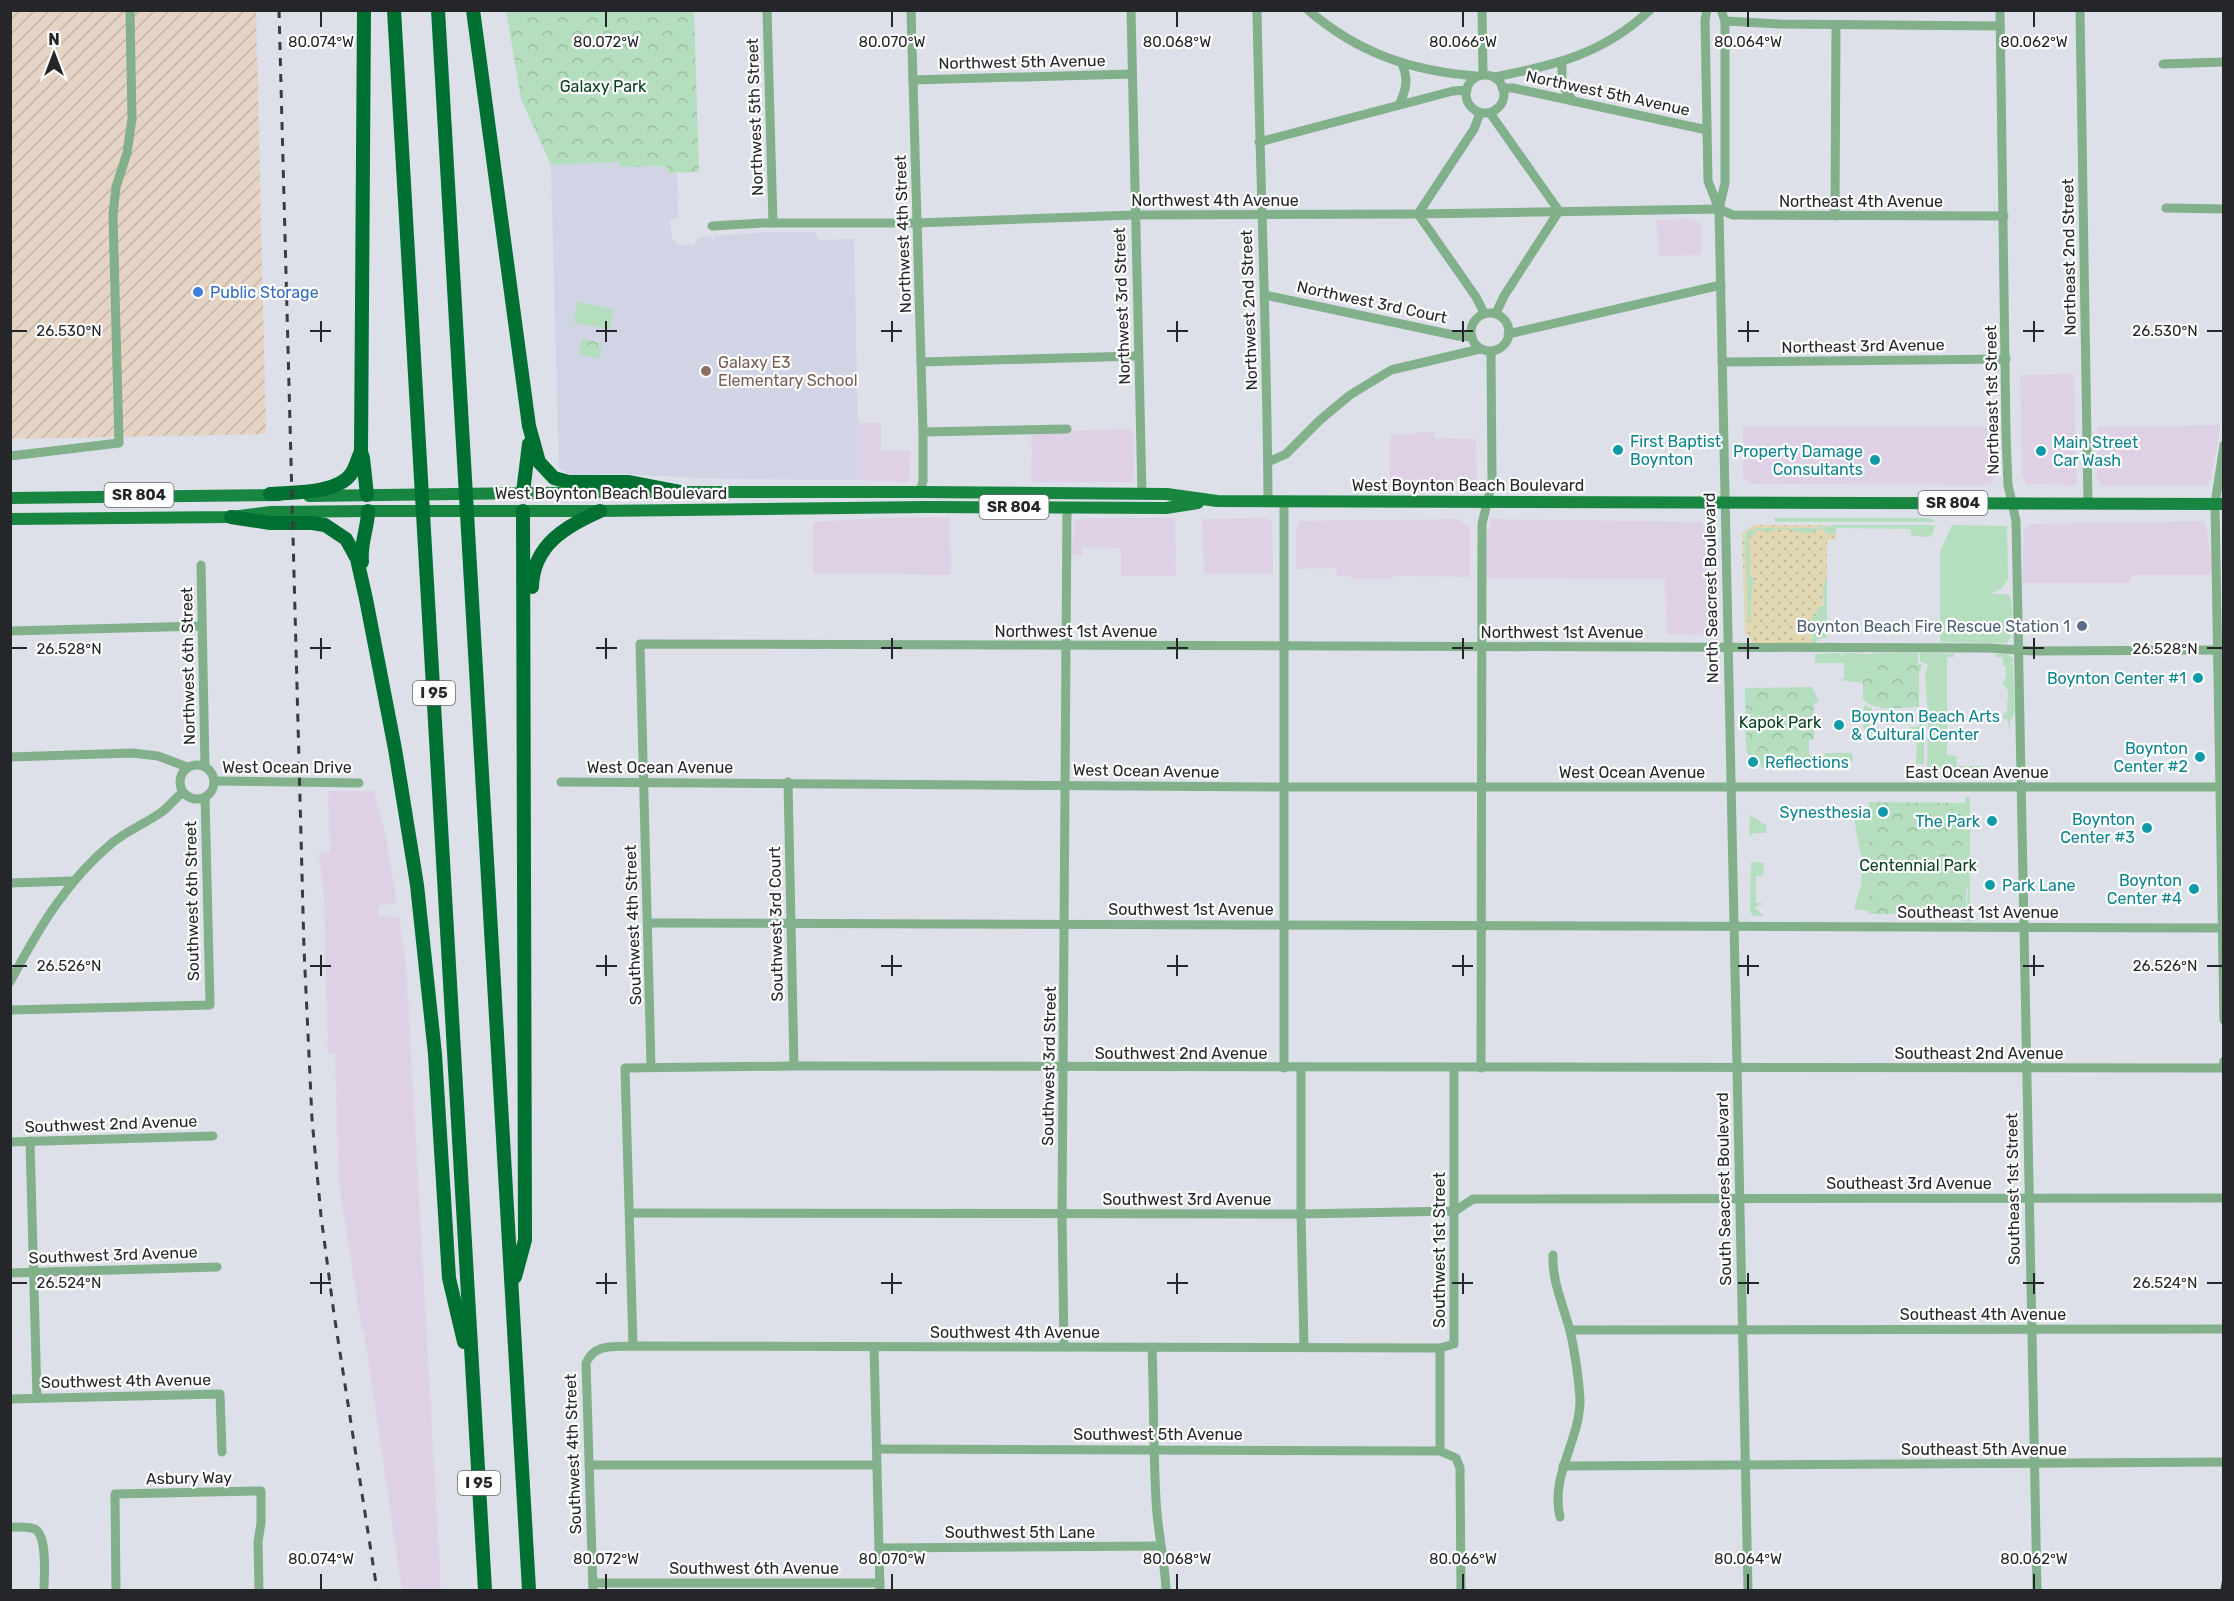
<svg xmlns="http://www.w3.org/2000/svg" width="2234" height="1601" viewBox="0 0 2234 1601" font-family="Rubik,sans-serif">
<defs>
<pattern id="industrial-furrows" width="10" height="10" patternUnits="userSpaceOnUse" patternTransform="scale(1.5)"><rect width="10" height="10" fill="#e5d3c3"/><path d="M-1 1l2-2M0 10L10 0M9 11l2-2" fill="none" stroke="#c4b5a8"/></pattern>
<pattern id="sand-dots" width="8" height="8" patternUnits="userSpaceOnUse" patternTransform="scale(1.5)"><rect width="8" height="8" fill="#e1d7b2"/><path d="M2 2h.1M6 6h.1" fill="none" stroke="#c1b899" stroke-width="1.8" stroke-linecap="round"/></pattern>
<pattern id="park-crowns" width="20" height="18" patternUnits="userSpaceOnUse" patternTransform="scale(1.5)"><rect width="20" height="18" fill="#b4debe"/><path d="M2 6a3 3 0 1 1 6 0M12 15a3 3 0 1 1 6 0" fill="none" stroke="#9bbea3"/></pattern>
</defs>
<rect width="100%" height="100%" fill="#dde0e9"/>
<g fill="#ded1e5">
<path d="M1693 219 1701 225V255L1658 256 1657 220Z"/>
<path d="M2074 374 2077 482 2074 485 2027 484 2022 476 2020 375Z"/>
<path d="M858 423H881V451H911L909 479 907 482 859 480Z"/>
<path d="M2221 425 2211 478 2206 486H2101L2097 476V427Z"/>
<path d="M1743 426 1995 427 1996 476 1990 485 1750 484 1743 476Z"/>
<path d="M1133 429 1134 474 1131 482H1031L1032 432Z"/>
<path d="M1418 432H1434L1435 438 1476 439 1477 484H1390V434H1418Z"/>
<path d="M950 517 951 575 813 573V522L881 518Z"/>
<path d="M1085 518H1175L1176 576H1121V548L1083 547 1082 555H1071L1075 521Z"/>
<path d="M1266 518 1272 522 1273 574H1204L1202 519Z"/>
<path d="M1458 519 1470 527V577L1394 576 1393 579H1352L1351 576H1337L1336 568 1296 569V530L1299 521Z"/>
<path d="M1491 519 1701 522 1707 531 1709 627 1707 635 1667 634 1665 579 1485 578 1486 539Z"/>
<path d="M2203 521 2206 526 2213 569 2209 575H2133L2128 583H2022L2024 529 2029 524Z"/>
<path d="M328 791H374L386 837 397 904 378 905V916L399 917 406 964 441 1590H402L364 1332 362 1331 339 1184 335 1053H328L324 899 319 852 330 851Z"/>
</g>
<path fill="url(#industrial-furrows)" d="M10 11H256L266 434 11 439Z"/>
<path fill="#d0d4e5" d="M620 162V167L668 166V173H677L678 218 670 220 672 239 680 245H694L698 237 711 236V239H714L715 236 767 232H814L819 240 854 239 859 480 719 479 624 474 571 475 559 468 551 165Z"/>
<g fill="#b4debe">
<path d="M577 302 614 309 610 329 574 323Z"/>
<path d="M1774 518H1931L1935 522H1775Z"/>
<path d="M1834 525H1935L1933 534 1928 537 1912 536 1910 529 1836 528V533L1831 535 1820 529 1814 531 1815 533 1811 534 1795 532 1792 529H1774L1770 534 1758 532 1754 535 1752 576 1755 584 1752 585C1752 594 1751 620 1747 628L1744 548 1746 532C1764 519 1810 533 1834 525Z"/>
<path d="M1952 525 2007 526 2008 579 2002 588 1991 594H2006L2011 598C2012 612 2016 635 2006 643L1940 642V552Z"/>
<path d="M1827 577V638L1818 639 1816 643H1812V616L1819 606H1824L1823 587Z"/>
<path d="M1840 653 1842 657 1844 653 1871 654 1872 658V654L1877 653H1918V662H1863V683L1840 680 1844 678V663H1815V654Z"/>
<path d="M1920 653H1929L1930 658V653L1955 654 1954 657H1947V716H1928L1925 676 1928 666 1924 662H1920Z"/>
<path d="M1996 654H2007L2013 658V661L2008 665 2013 663 2015 712 2010 721V730L2007 719H2003L2004 713 2008 712C2004 703 2014 690 2002 684L2006 677V666H2003V657H1996Z"/>
<path d="M1864 705 1871 708 1874 712 1873 737H1868V729L1863 728Z"/>
<path d="M1919 719H1924V764H1916L1917 742H1905L1907 736H1910V727H1919Z"/>
<path d="M1928 719H1947V755L1956 756 1957 766H1981L1984 769H1927Z"/>
<path d="M1825 753H1852L1853 761 1839 764 1824 760Z"/>
<path d="M1965 797H1970V912L1977 919 1973 921H1962V918L1966 916 1968 888 1965 887Z"/>
<path d="M1861 813H1869L1870 858H1862L1855 827 1856 825 1854 820H1860Z"/>
<path d="M1750 815 1767 826 1766 833H1755L1749 836Z"/>
<path d="M1751 862 1764 863 1763 875 1756 876V903H1762L1764 906 1759 904 1755 908 1764 916H1754L1750 912Z"/>
<path d="M1862 872H1870L1869 911 1854 909 1861 885Z"/>
</g>
<path fill="url(#sand-dots)" d="M1754 525H1834L1809 528H1756L1748 530 1745 535 1748 626C1751 617 1752 595 1752 585L1755 584 1752 576H1750L1749 536 1754 535V532H1757L1756 530 1770 531V534L1774 529H1792L1795 532 1814 533 1813 531 1825 528 1824 532 1831 535 1836 533V540H1827V577L1823 587V603L1825 604 1819 606 1815 616 1812 617V643H1751V638L1745 634 1742 533Z"/>
<g fill="url(#park-crowns)">
<path d="M506 11H694L699 172 668 173 667 166 620 167 619 162 551 165 521 99Z"/>
<path d="M582 339 602 343 599 359 579 355Z"/>
<path d="M1863 662H1918V664H1922L1919 674V707C1902 707 1875 713 1863 699Z"/>
<path d="M1812 687 1819 702 1814 703V740H1809V755H1819V768H1762L1758 757 1748 755 1746 748 1745 688Z"/>
<path d="M1869 802 1966 803V914H1868L1869 911Z"/>
</g>
<g fill="none" stroke-linecap="round" stroke-linejoin="round">
<g stroke="#81b08b" stroke-width="9">
<path d="M767 10 773 223"/>
<path d="M911 10 923 432V481L920 492"/>
<path d="M1131 10 1142 494"/>
<path d="M1257 10C1260 174 1267 337 1268 501"/>
<path d="M1308 10C1358 53 1411 71 1476 76"/>
<path d="M1482 10 1483 74"/>
<path d="M1707 10 1705 20 1708 181 1719 209"/>
<path d="M1721 10 1725 21V183L1719 209 1748 1590"/>
<path d="M2000 10 2006 435 2008 485 2016 521 2037 1590"/>
<path d="M2080 10 2088 504"/>
<path d="M1725 21 1779 24 2000 26"/>
<path d="M1562 63V85L1573 101"/>
<path d="M2163 64 2224 62"/>
<circle cx="1485" cy="94" r="19"/>
<path d="M1495 77C1556 65 1603 54 1650 10"/>
<path d="M913 80 1132 74"/>
<path d="M1502 88H1513L1707 130"/>
<path d="M1399 105C1406 90 1409 80 1402 64"/>
<path d="M1480 113 1474 129 1418 214 1476 297 1484 313"/>
<path d="M1490 113 1559 211 1504 296 1496 313"/>
<path d="M1259 142 1453 91 1467 90"/>
<path d="M2166 208 2224 209"/>
<path d="M1835 216 1836 25"/>
<path d="M712 226 763 223H917L1134 215 1418 214 1719 209 1733 215 2004 216"/>
<path d="M1265 295 1458 336 1472 337"/>
<circle cx="1490" cy="332" r="19"/>
<path d="M1508 334 1721 285"/>
<path d="M921 362 1138 356"/>
<path d="M1722 362 2006 359"/>
<path d="M923 432 1067 429"/>
<path d="M2224 445 2215 504 2224 1020"/>
<path d="M10 456 119 443 113 215 116 187 127 153 132 119 130 10"/>
<path d="M1268 462 1286 454 1320 420 1350 395 1391 370 1480 349"/>
<path d="M201 565 205 767"/>
<path d="M10 631 202 626"/>
<path d="M10 757 132 753 158 756 187 767"/>
<circle cx="197" cy="782" r="17"/>
<path d="M214 781 359 783"/>
<path d="M561 782 1284 787H2224"/>
<path d="M788 782 794 1066"/>
<path d="M10 883 72 881"/>
<path d="M648 923 2224 928"/>
<path d="M10 982C38 930 66 881 112 843 128 830 147 823 163 811 170 805 176 798 183 792"/>
<path d="M10 1010 210 1005 205 797"/>
<path d="M651 1066 640 644 1989 648 2033 651 2217 650"/>
<path d="M1284 1068V501"/>
<path d="M1301 1068V1214L1304 1347"/>
<path d="M1454 1068V1344L1440 1348V1451L1456 1458 1460 1468 1461 1590"/>
<path d="M1481 1068 1482 524 1492 482 1491 352"/>
<path d="M30 1141 37 1398"/>
<path d="M10 1142 213 1136"/>
<path d="M630 1213 1301 1214 1455 1211 1473 1199 2224 1198"/>
<path d="M1553 1255C1552 1280 1562 1302 1569 1327 1574 1345 1579 1380 1580 1400 1580 1441 1550 1475 1560 1517"/>
<path d="M10 1273 217 1267"/>
<path d="M1570 1330 2224 1329"/>
<path d="M633 1346 625 1068 794 1066 2223 1068 2224 1061"/>
<path d="M874 1347 880 1590"/>
<path d="M1064 1347 1062 1214 1067 507"/>
<path d="M1152 1347C1154 1398 1153 1449 1156 1499 1157 1530 1165 1560 1166 1590"/>
<path d="M10 1399 220 1394 222 1452"/>
<path d="M877 1449 1440 1451"/>
<path d="M589 1465H877"/>
<path d="M1563 1466 2224 1462"/>
<path d="M10 1527C18 1527 28 1526 35 1529 48 1537 44 1577 44 1590"/>
<path d="M879 1548 1160 1546"/>
<path d="M593 1583H880"/>
<path d="M116 1590 115 1494 261 1491V1523L258 1542 259 1590"/>
<path d="M593 1590 586 1363C595 1343 613 1347 633 1346L1440 1348"/>
</g>
<g stroke="#188541" stroke-width="12">
<path d="M309 496 614 492H920L1167 494 1217 501 2224 504"/>
<path d="M10 498 279 495"/>
<path d="M10 519 231 517 271 512 368 511H600L927 507 1166 508 1198 503"/>
</g>
<g stroke="#007032" stroke-width="14">
<path d="M364 10 361 452 363 458 367 495"/>
<path d="M394 10 485 1590"/>
<path d="M438 10 529 1590"/>
<path d="M473 10 529 426 539 462 554 478 569 482H629L681 492"/>
<path d="M523 492 529 444"/>
<path d="M270 494C293 492 337 494 351 474 356 467 357 459 361 452"/>
<path d="M231 517 270 523H312L325 525 346 539 357 559 366 599 395 749 417 885 435 1054 449 1278 464 1342"/>
<path d="M362 562C360 543 368 528 368 511"/>
<path d="M532 587C533 545 566 526 600 511"/>
<path d="M515 1277 525 1240 523 511"/>
</g>
<g stroke="#3b3c40" stroke-width="3" stroke-dasharray="8 8" stroke-linecap="butt">
<path d="M279 10 304 949 312 1119 321 1216 334 1314 377 1590"/>
<path d="M2222 1590 2224 1577"/>
</g>
</g>
<path fill="none" stroke="#252629" stroke-width="2" d="M321 12V27M606 12V27M892 12V27M1177 12V27M1463 12V27M1748 12V27M2034 12V27M321 321V342M606 321V342M892 321V342M1177 321V342M1463 321V342M1748 321V342M2034 321V342M12 331H27M310 331H331M596 331H617M881 331H902M1167 331H1188M1452 331H1473M1738 331H1759M2023 331H2044M2207 331H2222M321 638V659M606 638V659M892 638V659M1177 638V659M1463 638V659M1748 638V659M2034 638V659M12 648H27M310 648H331M596 648H617M881 648H902M1167 648H1188M1452 648H1473M1738 648H1759M2023 648H2044M2207 648H2222M321 955V976M606 955V976M892 955V976M1177 955V976M1463 955V976M1748 955V976M2034 955V976M12 966H27M310 966H331M596 966H617M881 966H902M1167 966H1188M1452 966H1473M1738 966H1759M2023 966H2044M2207 966H2222M321 1273V1294M606 1273V1294M892 1273V1294M1177 1273V1294M1463 1273V1294M1748 1273V1294M2034 1273V1294M12 1283H27M310 1283H331M596 1283H617M881 1283H902M1167 1283H1188M1452 1283H1473M1738 1283H1759M2023 1283H2044M2207 1283H2222M321 1574V1589M606 1574V1589M892 1574V1589M1177 1574V1589M1463 1574V1589M1748 1574V1589M2034 1574V1589"/>
<circle fill="#3f7fe0" stroke="#fff" stroke-width="2" cx="198" cy="292" r="6"/>
<circle fill="#8d6e63" stroke="#fff" stroke-width="2" cx="706" cy="371" r="6"/>
<g fill="#0f9aa8" stroke="#fff" stroke-width="2">
<circle cx="1618" cy="450" r="6"/>
<circle cx="2041" cy="451" r="6"/>
<circle cx="1875" cy="460" r="6"/>
<circle cx="2198" cy="678" r="6"/>
<circle cx="1839" cy="725" r="6"/>
<circle cx="2200" cy="757" r="6"/>
<circle cx="1753" cy="762" r="6"/>
<circle cx="1883" cy="812" r="6"/>
<circle cx="1992" cy="821" r="6"/>
<circle cx="2147" cy="828" r="6"/>
<circle cx="1990" cy="885" r="6"/>
<circle cx="2194" cy="889" r="6"/>
</g>
<circle fill="#5c6f8a" stroke="#fff" stroke-width="2" cx="2082" cy="626" r="6"/>
<g text-anchor="middle" dominant-baseline="central" stroke-width="4.5" stroke-linejoin="round" paint-order="stroke">
<g fill="#fff" stroke="#666769" stroke-width="1.5">
<rect x="104.5" y="483" width="69" height="24" rx="4.5"/>
<rect x="1918.5" y="491" width="69" height="24" rx="4.5"/>
<rect x="979.5" y="495" width="69" height="24" rx="4.5"/>
<rect x="413" y="681" width="42" height="24" rx="4.5"/>
<rect x="458" y="1471" width="42" height="24" rx="4.5"/>
</g>
<g font-size="15" font-weight="bold" fill="#252629">
<text x="139" y="495">SR 804</text>
<text x="1953" y="503">SR 804</text>
<text x="1014" y="507">SR 804</text>
<text x="434" y="693">I 95</text>
<text x="479" y="1483">I 95</text>
</g>
<g font-size="16" fill="#252629" stroke="#fff">
<text transform="translate(1022 62) rotate(-1)">Northwest 5th Avenue</text>
<text transform="translate(1608 93) rotate(12)">Northwest 5th Avenue</text>
<text transform="translate(755 117) rotate(-92)">Northwest 5th Street</text>
<text x="1215" y="200">Northwest 4th Avenue</text>
<text x="1861" y="201">Northeast 4th Avenue</text>
<text transform="translate(903 234) rotate(-92)">Northwest 4th Street</text>
<text transform="translate(2069 257) rotate(-91)">Northeast 2nd Street</text>
<text transform="translate(1372 302) rotate(12)">Northwest 3rd Court</text>
<text transform="translate(1122 306) rotate(-92)">Northwest 3rd Street</text>
<text transform="translate(1249 310) rotate(-92)">Northwest 2nd Street</text>
<text transform="translate(1863 346) rotate(-1)">Northeast 3rd Avenue</text>
<text transform="translate(1992 400) rotate(-91)">Northeast 1st Street</text>
<text x="1468" y="485">West Boynton Beach Boulevard</text>
<text x="611" y="493">West Boynton Beach Boulevard</text>
<text transform="translate(1711 588) rotate(-91)">North Seacrest Boulevard</text>
<text x="1076" y="631">Northwest 1st Avenue</text>
<text x="1562" y="632">Northwest 1st Avenue</text>
<text transform="translate(188 666) rotate(-91)">Northwest 6th Street</text>
<text x="287" y="767">West Ocean Drive</text>
<text x="660" y="767">West Ocean Avenue</text>
<text transform="translate(1146 771) rotate(1)">West Ocean Avenue</text>
<text x="1632" y="772">West Ocean Avenue</text>
<text x="1977" y="772">East Ocean Avenue</text>
<text transform="translate(192 901) rotate(-91)">Southwest 6th Street</text>
<text x="1191" y="909">Southwest 1st Avenue</text>
<text x="1978" y="912">Southeast 1st Avenue</text>
<text transform="translate(776 924) rotate(-91)">Southwest 3rd Court</text>
<text transform="translate(633 925) rotate(-92)">Southwest 4th Street</text>
<text x="1181" y="1053">Southwest 2nd Avenue</text>
<text x="1979" y="1053">Southeast 2nd Avenue</text>
<text transform="translate(1049 1066) rotate(-89)">Southwest 3rd Street</text>
<text transform="translate(111 1124) rotate(-2)">Southwest 2nd Avenue</text>
<text x="1909" y="1183">Southeast 3rd Avenue</text>
<text transform="translate(1724 1189) rotate(-91)">South Seacrest Boulevard</text>
<text transform="translate(2013 1189) rotate(-91)">Southeast 1st Street</text>
<text x="1187" y="1199">Southwest 3rd Avenue</text>
<text transform="translate(1439 1250) rotate(-90)">Southwest 1st Street</text>
<text transform="translate(113 1255) rotate(-2)">Southwest 3rd Avenue</text>
<text x="1983" y="1314">Southeast 4th Avenue</text>
<text x="1015" y="1332">Southwest 4th Avenue</text>
<text transform="translate(126 1381) rotate(-1)">Southwest 4th Avenue</text>
<text x="1158" y="1434">Southwest 5th Avenue</text>
<text x="1984" y="1449">Southeast 5th Avenue</text>
<text transform="translate(573 1454) rotate(-92)">Southwest 4th Street</text>
<text transform="translate(189 1478) rotate(-1)">Asbury Way</text>
<text x="1020" y="1532">Southwest 5th Lane</text>
<text x="754" y="1568">Southwest 6th Avenue</text>
</g>
<g font-size="16" fill="#07401f" stroke="#fff">
<text x="603" y="86">Galaxy Park</text>
<text x="1780" y="722">Kapok Park</text>
<text x="1918" y="865">Centennial Park</text>
</g>
<g font-size="16" fill="#366cbe" stroke="#fff" text-anchor="start">
<text x="210" y="292">Public Storage</text>
</g>
<g font-size="16" fill="#785e54" stroke="#fff" text-anchor="start">
<text x="718" y="362">Galaxy E3<tspan x="718" dy="18">Elementary School</tspan></text>
</g>
<g font-size="16" fill="#0d838f" stroke="#fff" text-anchor="end">
<text x="1630" y="441" text-anchor="start">First Baptist<tspan x="1630" dy="18">Boynton</tspan></text>
<text x="2053" y="442" text-anchor="start">Main Street<tspan x="2053" dy="18">Car Wash</tspan></text>
<text x="1863" y="451">Property Damage<tspan x="1863" dy="18">Consultants</tspan></text>
<text x="2186" y="678">Boynton Center #1</text>
<text x="1851" y="716" text-anchor="start">Boynton Beach Arts<tspan x="1851" dy="18">&amp; Cultural Center</tspan></text>
<text x="2188" y="748">Boynton<tspan x="2188" dy="18">Center #2</tspan></text>
<text x="1765" y="762" text-anchor="start">Reflections</text>
<text x="1871" y="812">Synesthesia</text>
<text x="2135" y="819">Boynton<tspan x="2135" dy="18">Center #3</tspan></text>
<text x="1980" y="821">The Park</text>
<text x="2182" y="880">Boynton<tspan x="2182" dy="18">Center #4</tspan></text>
<text x="2002" y="885" text-anchor="start">Park Lane</text>
</g>
<g font-size="16" fill="#4e5e75" stroke="#fff" text-anchor="end">
<text x="2070" y="626">Boynton Beach Fire Rescue Station 1</text>
</g>
</g>
<g font-size="15" text-anchor="middle" fill="#252629" stroke="#fff" stroke-width="4.5" stroke-linejoin="round" paint-order="stroke">
<text x="321" y="47">80.074°W</text>
<text x="606" y="47">80.072°W</text>
<text x="892" y="47">80.070°W</text>
<text x="1177" y="47">80.068°W</text>
<text x="1463" y="47">80.066°W</text>
<text x="1748" y="47">80.064°W</text>
<text x="2034" y="47">80.062°W</text>
<text x="69" y="336">26.530°N</text>
<text x="2165" y="336">26.530°N</text>
<text x="69" y="654">26.528°N</text>
<text x="2165" y="654">26.528°N</text>
<text x="69" y="971">26.526°N</text>
<text x="2165" y="971">26.526°N</text>
<text x="69" y="1288">26.524°N</text>
<text x="2165" y="1288">26.524°N</text>
<text x="321" y="1564">80.074°W</text>
<text x="606" y="1564">80.072°W</text>
<text x="892" y="1564">80.070°W</text>
<text x="1177" y="1564">80.068°W</text>
<text x="1463" y="1564">80.066°W</text>
<text x="1748" y="1564">80.064°W</text>
<text x="2034" y="1564">80.062°W</text>
</g>
<rect width="2234" height="1601" fill="none" stroke="#252629" stroke-width="24"/>
<g transform="translate(54 54)" stroke="#ffffff" stroke-width="4.5" paint-order="stroke">
<path d="M0-4.5L10 22L0 15L-10 22Z" fill="#252629"/>
<text y="-9" font-size="16" font-weight="bold" text-anchor="middle" fill="#252629">N</text>
</g>
</svg>
